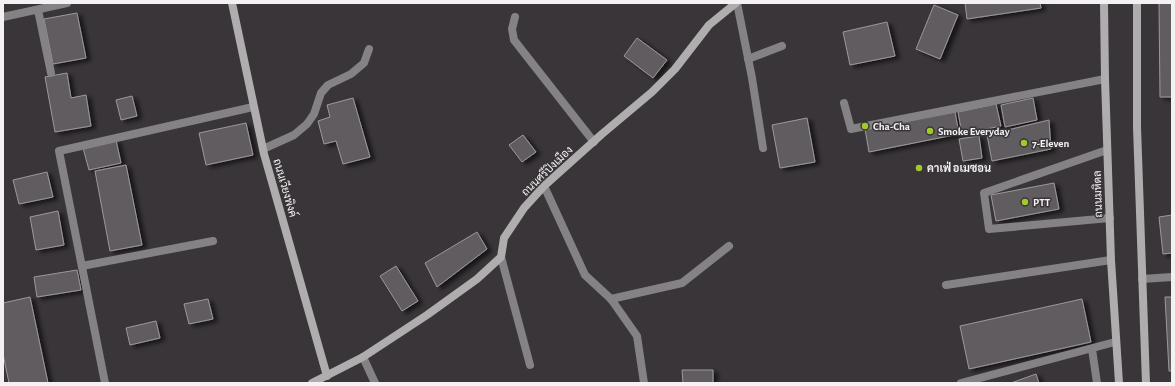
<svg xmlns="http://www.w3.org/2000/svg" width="1175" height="386" viewBox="0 0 1175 386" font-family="'Alegreya Sans',Sarabun,sans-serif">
<defs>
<filter id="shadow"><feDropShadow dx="4.5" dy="2.5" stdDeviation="2" flood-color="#0009"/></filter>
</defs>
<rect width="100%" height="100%" fill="#393538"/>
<g fill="#605c5f" stroke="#9d989c" filter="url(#shadow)">
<path d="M965 3H1040L1041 8 967 19Z"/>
<path d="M1159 3H1172V97H1160Z"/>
<path d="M934 5 958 15 940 59 916 49Z"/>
<path d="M77 13 86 58 53 64 44 19Z"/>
<path d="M887 22 895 56 850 65 843 32Z"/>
<path d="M637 38 667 60 653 78 624 56Z"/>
<path d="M67 73 71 98 86 95 91 126 55 132 45 77Z"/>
<path d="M132 96 137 116 121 120 116 100Z"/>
<path d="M353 98 370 157 343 164 336 141 324 144 318 121 330 117 327 105Z"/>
<path d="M1033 98 1037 120 1005 127 1001 105Z"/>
<path d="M996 104 1001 126 962 134 958 112Z"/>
<path d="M955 112 959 134 869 152 865 129Z"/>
<path d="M807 118 815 162 780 168 772 125Z"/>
<path d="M1049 120 1051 149 992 161 987 135Z"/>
<path d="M246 123 253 155 206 165 199 133Z"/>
<path d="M523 135 536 152 522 162 509 145Z"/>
<path d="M979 136 982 158 963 161 959 139Z"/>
<path d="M116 140 121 163 89 170 83 148Z"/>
<path d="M126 165 142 245 110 251 95 171Z"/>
<path d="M47 172 53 197 19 204 13 180Z"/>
<path d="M1054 183 1059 209 996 221 991 195Z"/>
<path d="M58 211 64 245 36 250 30 217Z"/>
<path d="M1172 215V253L1163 254 1159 217Z"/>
<path d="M477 232 487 249 437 287 425 263Z"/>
<path d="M396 266 418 301 402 311 380 276Z"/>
<path d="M77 270 81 290 37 297 34 277Z"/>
<path d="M30 297 48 383H9L3 354V303Z"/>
<path d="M1165 297H1172V371H1169Z"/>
<path d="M208 299 213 319 189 324 184 304Z"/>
<path d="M1082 299 1091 342 969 369 960 326Z"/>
<path d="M156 321 160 338 130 345 126 328Z"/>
<path d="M682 370H713V383H683Z"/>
<path d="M1036 374 1039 383H1011Z"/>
</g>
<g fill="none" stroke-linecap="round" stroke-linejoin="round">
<g stroke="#848284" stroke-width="8">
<path d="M844 103 851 129 1105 79"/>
<path d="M263 149 294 135 307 124 314 114 321 93 328 85 351 74 364 63 369 49"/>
<path d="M1107 150 984 193 989 229 1110 218"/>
<path d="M946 285 1111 260"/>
<path d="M1092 349 1097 383"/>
</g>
<g stroke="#848284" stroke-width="8">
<path d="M737 3 752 78 763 148"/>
<path d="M38 10 51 73"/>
<path d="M3 17 67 3"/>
<path d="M515 17 512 29 514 40 594 142"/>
<path d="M748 59 782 46"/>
<path d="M544 186 585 275 611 299 637 336 644 383"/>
<path d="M501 257 530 365"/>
<path d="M82 266 213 241"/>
<path d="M1142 279 1172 277"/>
<path d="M611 299 682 283 729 246"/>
<path d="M363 357 375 383"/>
<path d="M105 383 59 151 253 107"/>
<path d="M961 383 1115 342"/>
</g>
<g stroke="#b0adaf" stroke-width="8">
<path d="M232 3 264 154 327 376"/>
<path d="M1104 3 1105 79 1111 260 1119 383"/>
<path d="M1137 3V127L1146 383"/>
<path d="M312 383 363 357 427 315 477 279 501 257 504 238 524 208 544 186 602 134 652 92 675 69 709 25 736 3"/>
</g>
</g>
<g fill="#a0c92b" stroke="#393538" stroke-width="1.5">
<circle cx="865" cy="126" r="4"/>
<circle cx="930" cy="131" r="4"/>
<circle cx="1024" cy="143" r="4"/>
<circle cx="919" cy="168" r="4"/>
<circle cx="1025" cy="202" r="4"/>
</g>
<g text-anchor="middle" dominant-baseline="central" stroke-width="3" stroke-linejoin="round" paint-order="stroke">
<g font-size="11" font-weight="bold" fill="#f3f1f2" stroke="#393538" text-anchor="start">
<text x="873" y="126">Cha-Cha</text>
<text x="938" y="131">Smoke Everyday</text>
<text x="1032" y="143">7-Eleven</text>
<text x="927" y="168">คาเฟ่ อเมซอน</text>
<text x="1033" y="202">PTT</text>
</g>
<g font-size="11" fill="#f3f1f2" stroke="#393538">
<text transform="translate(547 171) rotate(-44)">ถนนศรีปิงเมือง</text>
<text transform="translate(285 188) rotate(74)">ถนนเวียงพิงค์</text>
<text transform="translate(1098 194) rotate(-92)">ถนนมหิดล</text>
</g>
</g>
<rect width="1175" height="386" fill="none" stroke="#f3f1f2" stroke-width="8"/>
</svg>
